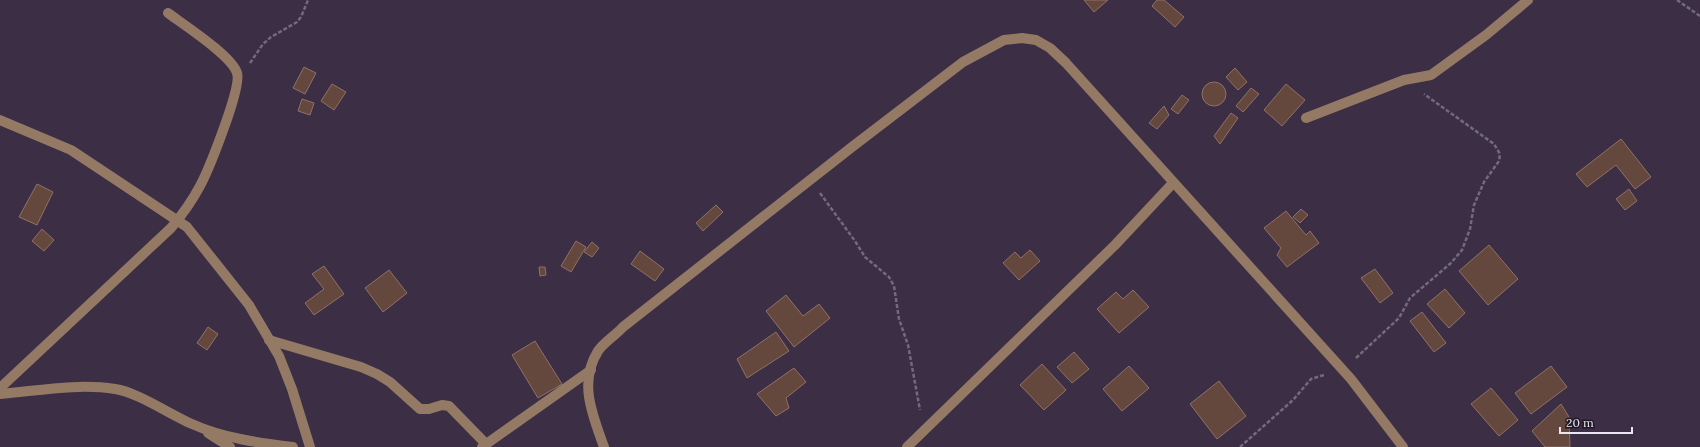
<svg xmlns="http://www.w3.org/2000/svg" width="1700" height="447" viewBox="0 0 1700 447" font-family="Lora,serif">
<rect width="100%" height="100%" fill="#3b2e45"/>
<g fill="#64473d" stroke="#917167">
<path d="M1084 0H1108L1094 12Z"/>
<path d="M1157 0H1164L1184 17 1175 27 1152 6Z"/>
<path d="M304 67 316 73 305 94 293 88Z"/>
<path d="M1235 68 1247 82 1238 90 1226 77Z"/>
<circle cx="1214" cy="94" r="12"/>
<path d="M332 84 346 92 334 110 321 101Z"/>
<path d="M1286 84 1305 100 1282 126 1264 110Z"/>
<path d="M1251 88 1259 94 1243 112 1236 106Z"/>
<path d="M1182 95 1189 100 1178 114 1171 109Z"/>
<path d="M302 99 314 103 310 115 298 111Z"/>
<path d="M1164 106 1169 115 1157 129 1149 123Z"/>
<path d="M1231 113 1238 118 1220 144 1214 136Z"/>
<path d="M1621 139 1651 177 1635 189 1616 165 1587 187 1576 174Z"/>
<path d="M37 184 53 192 37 225 19 217Z"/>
<path d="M1629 189 1637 201 1625 210 1616 199Z"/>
<path d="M716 205 723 212 703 231 696 223Z"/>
<path d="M1301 209 1308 215 1300 223 1293 217Z"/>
<path d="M1286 211 1306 235 1310 231 1319 243 1287 267 1277 255 1281 248 1264 228Z"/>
<path d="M42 229 54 240 44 251 32 241Z"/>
<path d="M576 241 586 247 571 272 561 266Z"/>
<path d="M592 242 599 248 592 257 584 252Z"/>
<path d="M1489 245 1518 279 1488 305 1459 271Z"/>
<path d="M1030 250 1040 261 1019 280 1003 263 1015 252 1021 258Z"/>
<path d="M640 251 664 269 655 281 631 264Z"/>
<path d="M324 266 344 294 314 315 305 303 324 289 312 274Z"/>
<path d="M539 267H545L546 275 540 276Z"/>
<path d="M1375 269 1393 293 1380 303 1361 278Z"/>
<path d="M389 270 407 293 383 312 365 288Z"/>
<path d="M1445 289 1465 313 1449 328 1427 304Z"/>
<path d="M1133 290 1149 307 1119 333 1097 309 1116 292 1123 299Z"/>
<path d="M786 295 803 316 819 304 830 318 794 347 766 311Z"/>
<path d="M1422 312 1446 343 1434 352 1410 321Z"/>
<path d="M208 327 218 334 207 350 197 343Z"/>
<path d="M776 332 789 351 747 378 737 359Z"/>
<path d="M535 341 562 384 538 398 512 355Z"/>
<path d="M1074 352 1089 369 1072 383 1057 367Z"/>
<path d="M1042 364 1066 390 1044 410 1020 385Z"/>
<path d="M1129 366 1149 388 1122 411 1103 389Z"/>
<path d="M1551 366 1567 387 1531 414 1515 393Z"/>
<path d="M794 368 806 382 786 398 789 408 776 416 757 394Z"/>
<path d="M1219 381 1246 416 1217 439 1190 404Z"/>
<path d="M1491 388 1518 420 1499 436 1471 404Z"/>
<path d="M1561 404 1569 417 1570 447H1545L1532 431Z"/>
</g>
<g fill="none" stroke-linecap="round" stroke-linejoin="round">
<g stroke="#74697d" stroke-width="2.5" stroke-dasharray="4 2" stroke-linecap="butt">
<path d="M1677 0 1700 16"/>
<path d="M250 63 263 44 271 37 297 22 301 17 308 0"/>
<path d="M820 193 855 241 865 257 889 277 894 286 899 319 908 345 920 410"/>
<path d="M1356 358 1399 318 1410 298 1451 263 1462 250 1470 229 1474 205 1484 182 1499 161 1500 154 1494 144 1424 94"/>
<path d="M1240 447 1293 400 1311 379 1324 375"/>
</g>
<g stroke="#947a64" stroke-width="10">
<path d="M1306 118 1404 80 1431 75 1486 35 1528 0"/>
<path d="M0 120 71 150 187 227 249 305 279 356 292 389 310 447"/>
<path d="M269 340 361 367 377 374 390 382 420 409H429L442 405 449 406 486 444"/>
<path d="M0 388 171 228C182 215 192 201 200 186 209 169 242 87 237 73 232 56 184 25 168 13"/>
<path d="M0 394C37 391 77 383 115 389 137 392 171 415 192 424 223 438 259 443 293 447"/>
<path d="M208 433 230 447"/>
<path d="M482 447 591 370"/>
<path d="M604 447C593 416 578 383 598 351 604 342 616 335 623 327L852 147 963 62 1004 40 1022 38 1036 40 1050 48 1066 63 1351 379 1403 447"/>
<path d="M907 447 1115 245 1173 183"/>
</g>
</g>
<path d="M1560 427v6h72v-6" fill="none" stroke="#ebe4f3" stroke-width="2"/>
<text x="1566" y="427" font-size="12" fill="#ebe4f3" stroke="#1f1924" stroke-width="3" paint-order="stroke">20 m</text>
</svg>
